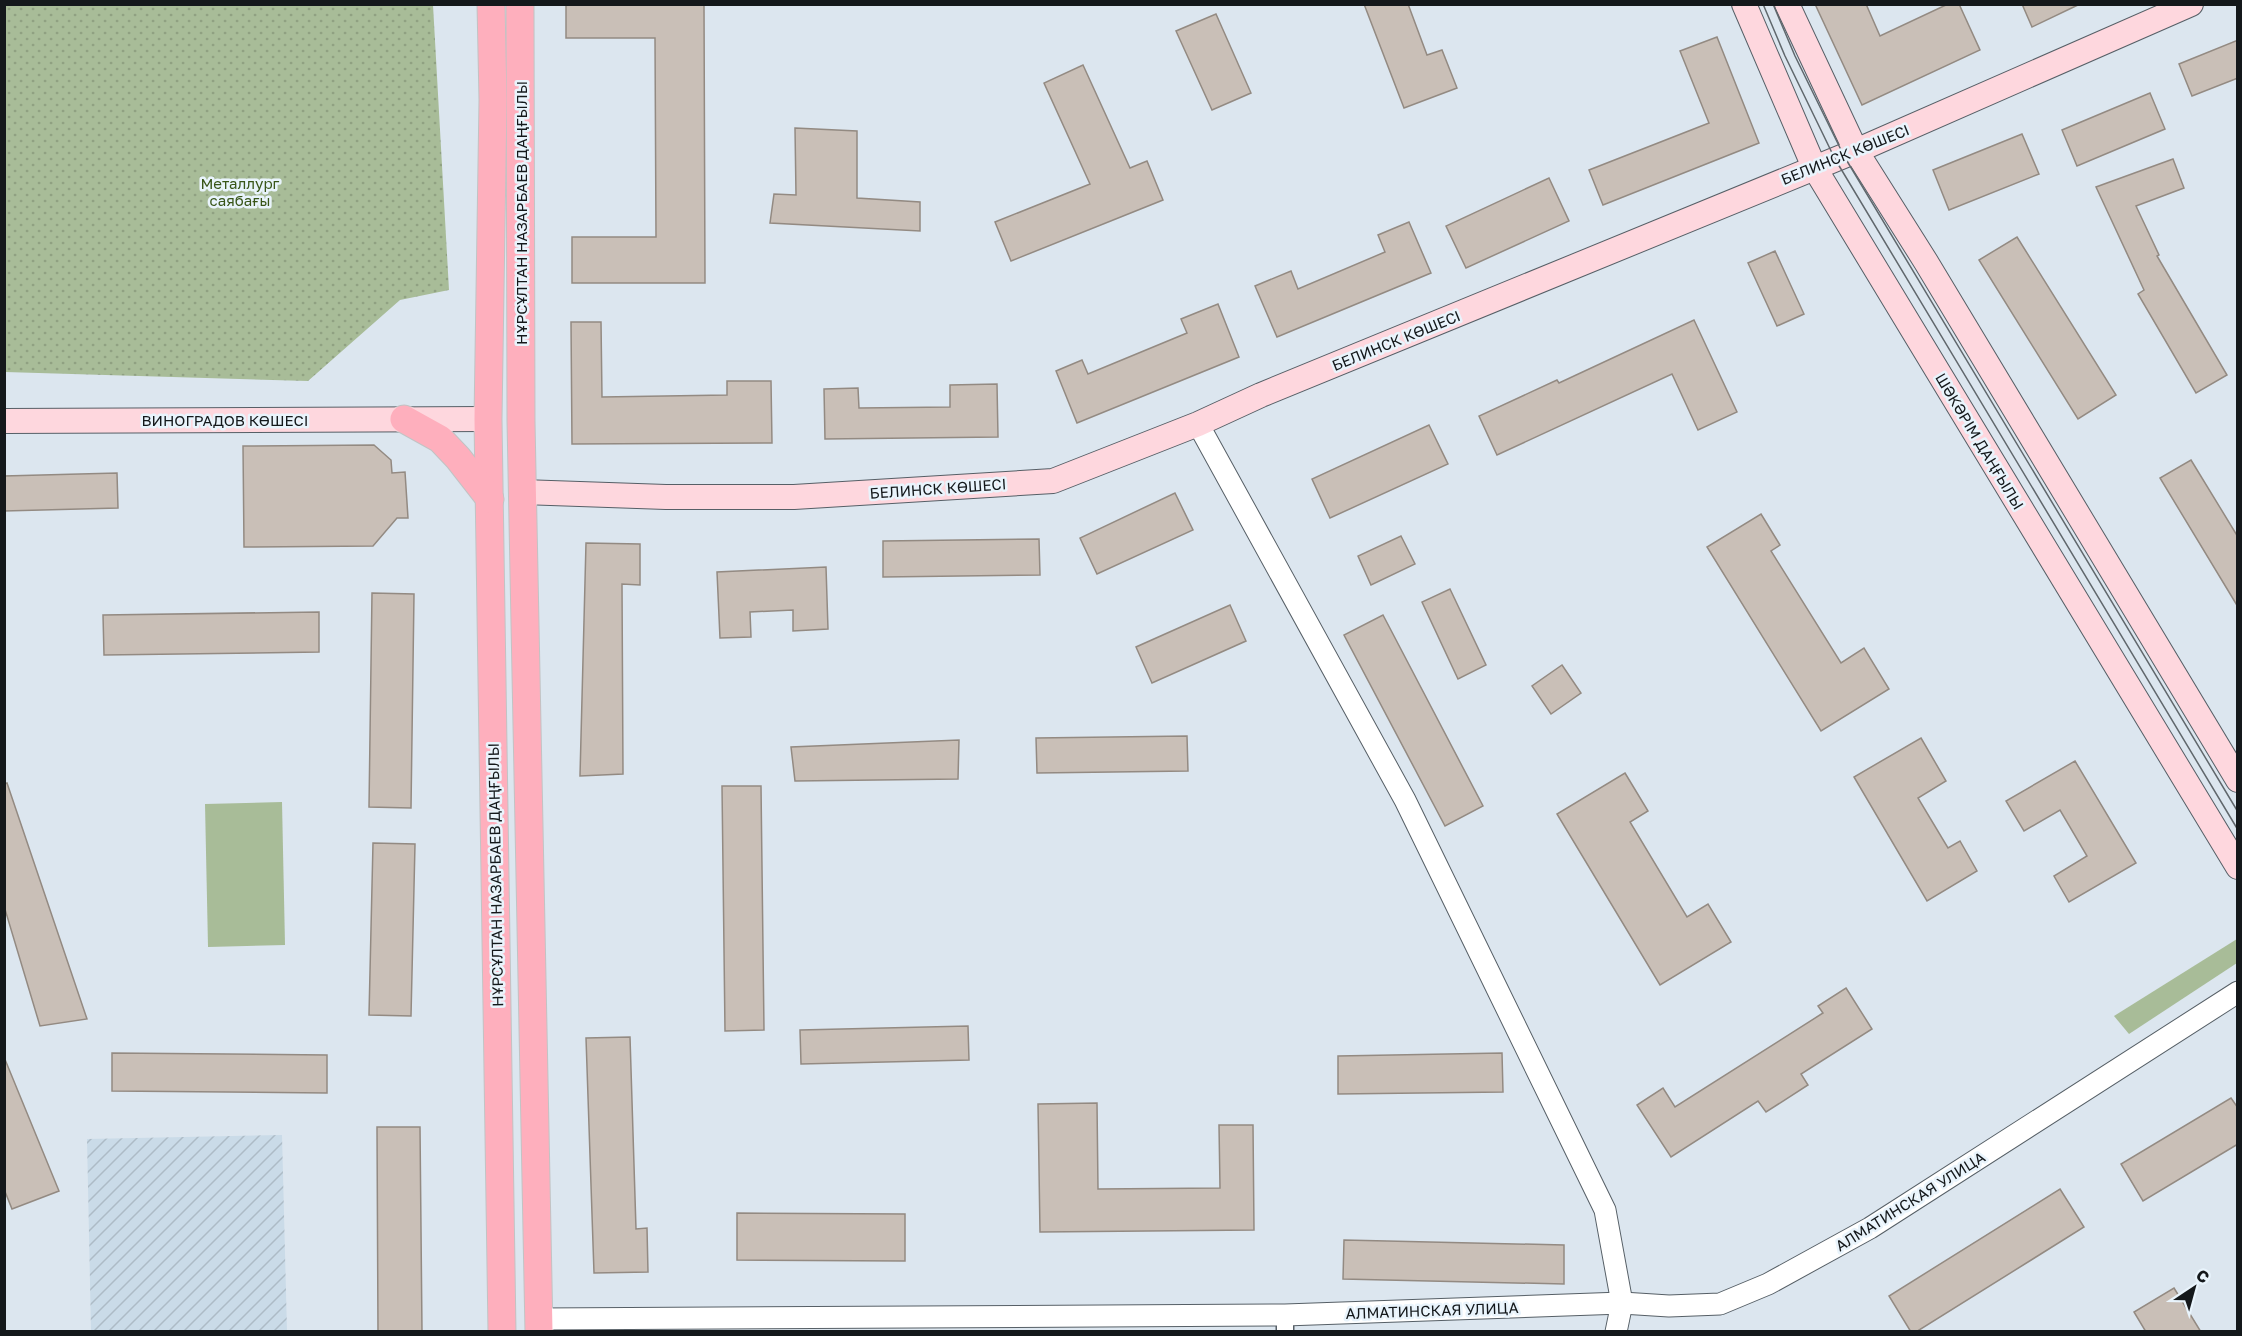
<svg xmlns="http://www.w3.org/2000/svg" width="2242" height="1336" viewBox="0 0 2242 1336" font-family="'Golos Text',sans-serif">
<defs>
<pattern id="industrial-furrows" width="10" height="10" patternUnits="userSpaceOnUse" patternTransform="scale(1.5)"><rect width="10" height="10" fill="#cadbe8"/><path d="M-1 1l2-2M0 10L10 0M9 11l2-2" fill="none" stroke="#adbbc6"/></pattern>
<pattern id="park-dots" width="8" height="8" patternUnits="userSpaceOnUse" patternTransform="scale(1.5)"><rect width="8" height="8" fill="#a8bc98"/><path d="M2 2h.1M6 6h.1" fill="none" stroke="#90a182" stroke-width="1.8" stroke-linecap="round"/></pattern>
</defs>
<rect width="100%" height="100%" fill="#dce6ef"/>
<path fill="url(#industrial-furrows)" d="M282 1135 287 1331H91L87 1139Z"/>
<g fill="#a8bc98">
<path d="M282 802 285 945 208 947 205 804Z"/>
<path d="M2237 939V963L2129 1034 2114 1016Z"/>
</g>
<path fill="url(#park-dots)" d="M5 4 433 5 449 290 400 300 308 381 5 372Z"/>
<g fill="#c9bfb7" stroke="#938a82" stroke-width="1.5">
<path d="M566 4H704L705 283H572V237H656L655 38H566Z"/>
<path d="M1364 4H1408L1427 55 1442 50 1457 88 1404 108Z"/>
<path d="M1815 4H1866L1880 36 1948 4H1959L1980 50 1862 105Z"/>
<path d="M2022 4H2080L2032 27Z"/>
<path d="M1216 14 1251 93 1212 110 1176 31Z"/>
<path d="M1717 37 1759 143 1603 205 1589 170 1709 123 1680 51Z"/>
<path d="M2238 40V78L2192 96 2179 64Z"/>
<path d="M1083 65 1130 168 1147 161 1163 200 1011 261 995 222 1090 184 1044 83Z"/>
<path d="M2150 93 2165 129 2077 166 2062 130Z"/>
<path d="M795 128 857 131V198L920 202V231L770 223 774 194 796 195Z"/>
<path d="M2022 134 2039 174 1949 210 1933 170Z"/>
<path d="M2173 159 2184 188 2136 206 2159 255 2157 256 2227 375 2196 393 2138 294 2144 290 2096 187Z"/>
<path d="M1549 178 1569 221 1466 268 1446 226Z"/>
<path d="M1409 222 1431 273 1277 337 1255 286 1291 271 1298 289 1385 252 1378 235Z"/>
<path d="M2017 237 2116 395 2078 419 1979 260Z"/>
<path d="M1775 251 1804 314 1777 326 1748 263Z"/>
<path d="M1218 304 1239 357 1077 423 1056 371 1082 360 1088 374 1187 333 1181 319Z"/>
<path d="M1694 320 1737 412 1698 430 1672 374 1497 455 1479 416 1557 380 1559 383Z"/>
<path d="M571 322H601L602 397 727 395V381H771L772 443 572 444Z"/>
<path d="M997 384 998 437 825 439 824 389 858 388 859 408 950 407V385Z"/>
<path d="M1429 425 1448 464 1330 518 1312 479Z"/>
<path d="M374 445 391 460 392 473 405 472 408 518H397L373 546 244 547 243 446Z"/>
<path d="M2191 460 2238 537V607L2160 478Z"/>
<path d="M117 473 118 508 4 511V476Z"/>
<path d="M1175 493 1193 530 1097 574 1080 538Z"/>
<path d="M1761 514 1780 545 1771 551 1841 663 1864 648 1889 689 1821 731 1707 547Z"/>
<path d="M1401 536 1415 564 1371 585 1358 556Z"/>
<path d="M1039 539 1040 575 883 577V541Z"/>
<path d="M586 543 640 544V585L622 584 623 774 580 776Z"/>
<path d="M826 567 828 629 793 631V610L750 612 751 637 720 638 717 572Z"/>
<path d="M1450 589 1486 665 1458 679 1422 602Z"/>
<path d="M372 593 414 594 411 808 369 807Z"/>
<path d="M1230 605 1246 641 1152 683 1136 647Z"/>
<path d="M319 612V652L104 655 103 615Z"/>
<path d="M1383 615 1483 806 1445 826 1344 635Z"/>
<path d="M1562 665 1581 693 1551 714 1532 686Z"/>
<path d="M1187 736 1188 771 1037 773 1036 738Z"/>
<path d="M1921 738 1946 781 1918 798 1948 848 1960 841 1977 871 1927 901 1854 777Z"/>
<path d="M959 740 958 779 795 781 791 747Z"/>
<path d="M2075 761 2136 863 2069 902 2054 876 2087 856 2060 810 2024 831 2006 801Z"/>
<path d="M1625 773 1648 811 1630 822 1687 917 1708 904 1731 942 1660 985 1557 814Z"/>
<path d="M7 783 87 1019 40 1026 4 906V784Z"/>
<path d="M722 786H761L764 1030 725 1031Z"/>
<path d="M373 843 415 844 411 1016 369 1015Z"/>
<path d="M1846 988 1872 1029 1801 1074 1808 1085 1766 1112 1758 1101 1671 1157 1637 1105 1663 1088 1675 1107 1823 1013 1818 1006Z"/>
<path d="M968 1026 969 1060 801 1064 800 1030Z"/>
<path d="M630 1037 636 1229 647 1228 648 1272 594 1273 586 1038Z"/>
<path d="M112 1053 327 1055V1093L112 1091Z"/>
<path d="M1502 1053 1503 1092 1338 1094V1056Z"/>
<path d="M4 1057 59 1191 12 1209 4 1189Z"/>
<path d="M2231 1098 2238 1108V1144L2143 1201 2121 1164Z"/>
<path d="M1097 1103 1098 1189 1220 1188 1219 1125H1253L1254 1230 1040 1232 1038 1104Z"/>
<path d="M377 1127H420L422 1332H378Z"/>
<path d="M2060 1189 2084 1227 1916 1332H1911L1889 1296Z"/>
<path d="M737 1213 905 1214V1261L737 1260Z"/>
<path d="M1344 1240 1564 1245V1284L1343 1279Z"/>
<path d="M2174 1288 2201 1332H2146L2134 1312Z"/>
</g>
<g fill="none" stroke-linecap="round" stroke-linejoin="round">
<g stroke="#565f66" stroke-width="19">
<path id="minor" d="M1285 1315V1332"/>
</g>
<g stroke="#565f66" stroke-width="23">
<g id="tertiary">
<path d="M1198 424 1405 800 1605 1210 1622 1303 1616 1332"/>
<path d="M539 1319 1285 1315 1622 1303 1669 1306 1720 1304 1768 1284 1870 1228 2238 992"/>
</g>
</g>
<g stroke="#565f66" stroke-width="26">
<g id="secondary">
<path d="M1744 4 1814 167 2238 867"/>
<path d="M1787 4 1856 151 1926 262 2238 780"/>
<path d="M4 421 488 419"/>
<path d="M522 492 666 497H794L1053 481 1198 424 1261 395 1856 151 2191 4"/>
</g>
</g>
<g stroke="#c2c3c4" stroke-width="29">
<g id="primary">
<path d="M491 4 493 100 488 419 502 1332"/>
<path d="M520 4 521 421 539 1332"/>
<path d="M404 419 440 439 458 458 490 499"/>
</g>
</g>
<use href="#minor" stroke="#fff" stroke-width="16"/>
<use href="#tertiary" stroke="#fff" stroke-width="21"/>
<use href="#secondary" stroke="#fed7de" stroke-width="24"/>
<use href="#primary" stroke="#feafbd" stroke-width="27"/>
<g stroke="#60676c" stroke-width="1.5">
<path d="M1763 4 1785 56 1835 159 2238 830"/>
<path d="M1773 4 1795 56 1844 156 2238 812"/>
</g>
</g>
<g text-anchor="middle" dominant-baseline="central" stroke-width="5" stroke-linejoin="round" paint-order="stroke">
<g font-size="15" fill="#14181b" stroke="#e9f4fc">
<text transform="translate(1845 154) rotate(-22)">БЕЛИНСК КӨШЕСІ</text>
<text transform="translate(521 213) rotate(-90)">НҰРСҰЛТАН НАЗАРБАЕВ ДАҢҒЫЛЫ</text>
<text transform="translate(1396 340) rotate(-22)">БЕЛИНСК КӨШЕСІ</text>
<text x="225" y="420">ВИНОГРАДОВ КӨШЕСІ</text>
<text transform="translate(1980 441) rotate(59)">ШӘКӘРІМ ДАҢҒЫЛЫ</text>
<text transform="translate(938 488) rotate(-4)">БЕЛИНСК КӨШЕСІ</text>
<text transform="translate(495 875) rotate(-91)">НҰРСҰЛТАН НАЗАРБАЕВ ДАҢҒЫЛЫ</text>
<text transform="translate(1910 1201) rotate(-32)">АЛМАТИНСКАЯ УЛИЦА</text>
<text transform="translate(1432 1310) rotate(-2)">АЛМАТИНСКАЯ УЛИЦА</text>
</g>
<g font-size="15" fill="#385518" stroke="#e9f4fc">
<text x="240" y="183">Металлург<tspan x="240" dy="17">саябағы</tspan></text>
</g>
</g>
<rect width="2242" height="1336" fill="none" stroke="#14181b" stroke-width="12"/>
<g transform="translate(2194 1288) rotate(36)" stroke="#e9f4fc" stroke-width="4.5" paint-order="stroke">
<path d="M0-4.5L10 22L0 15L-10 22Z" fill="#14181b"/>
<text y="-9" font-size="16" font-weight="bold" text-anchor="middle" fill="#14181b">С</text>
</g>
</svg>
